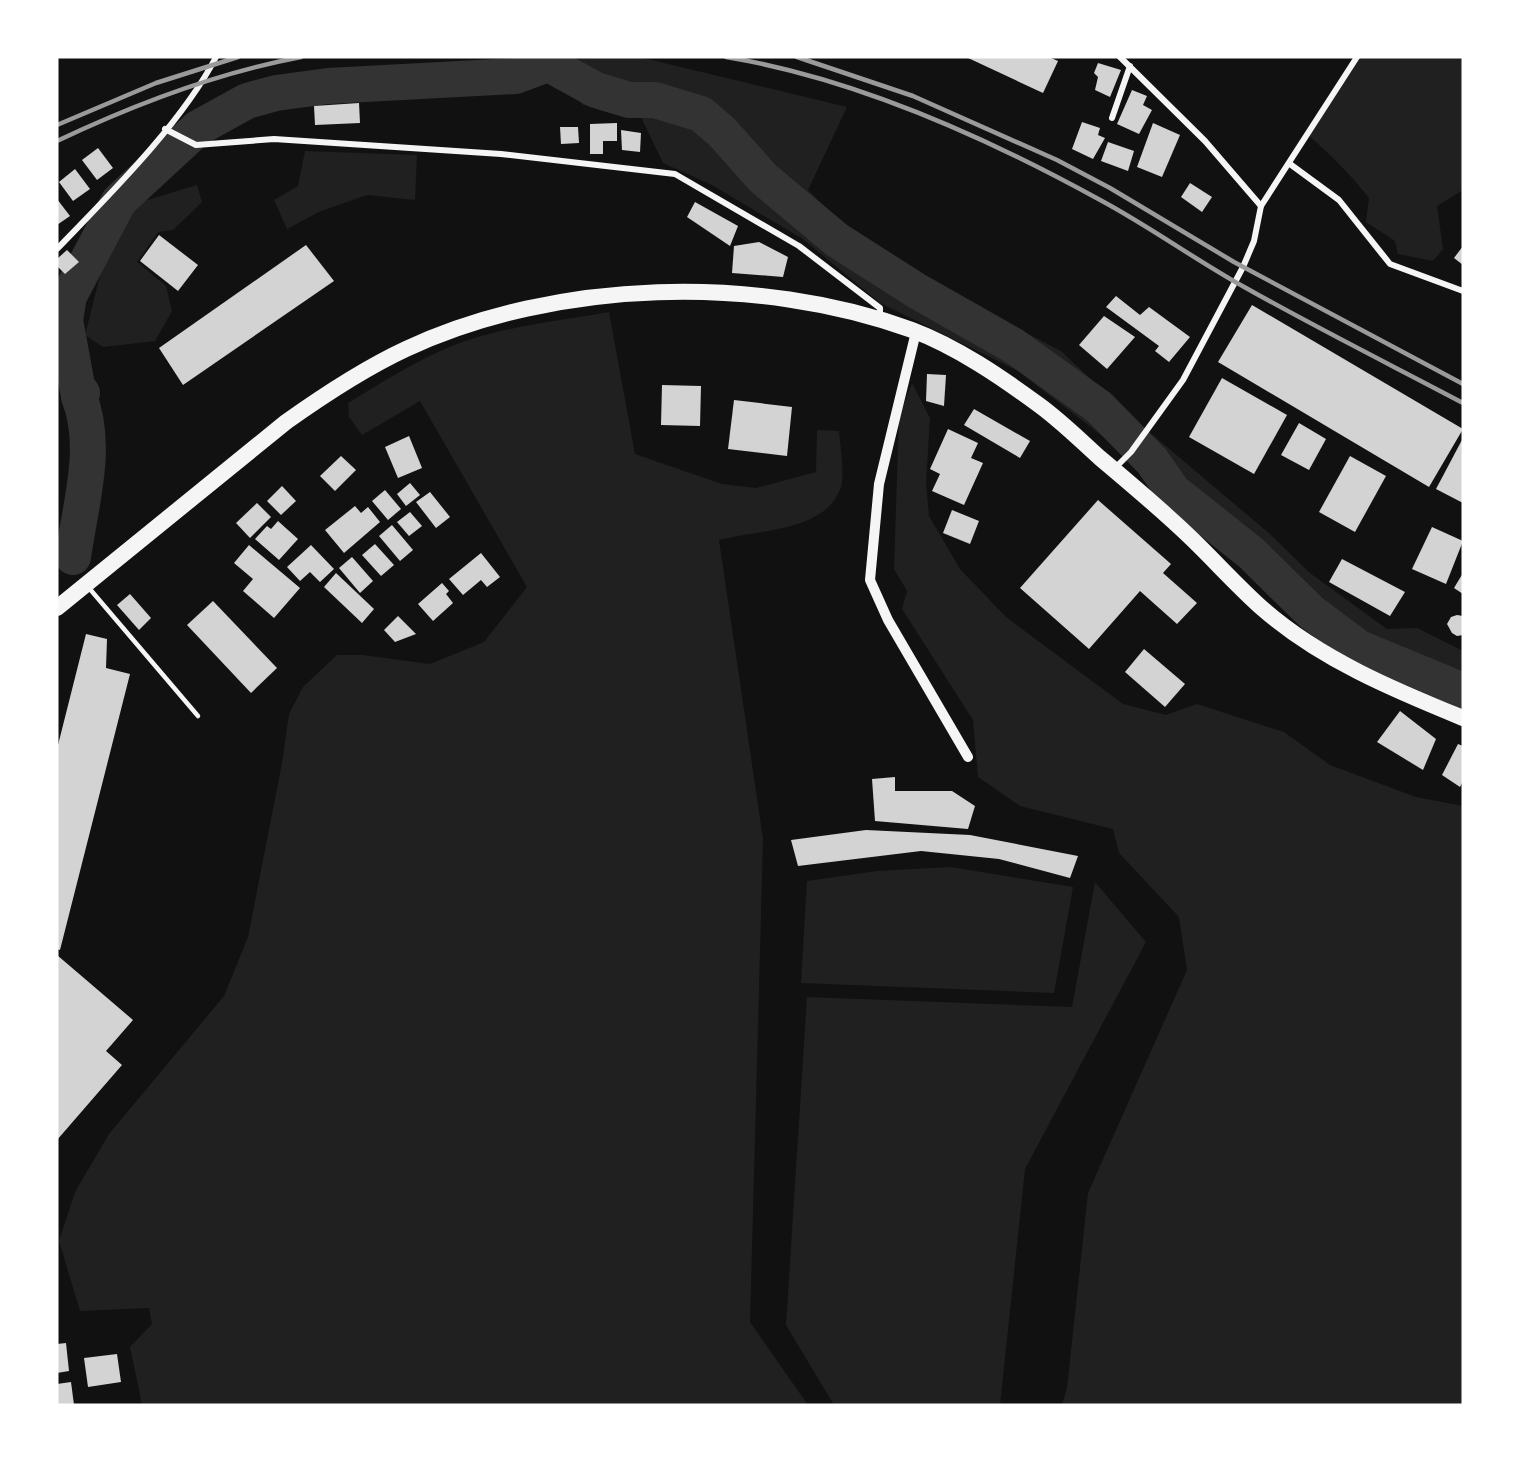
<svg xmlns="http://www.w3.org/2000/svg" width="1520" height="1462" viewBox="0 0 1520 1462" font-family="'Space Grotesk',sans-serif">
<rect width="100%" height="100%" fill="#111"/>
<g fill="#202020">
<path d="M560 57H639L847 107 808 190 857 239 934 285 1061 351 1128 414 1270 534 1310 573 1387 629 1417 628 1463 651V697L1438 688 1352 650 1258 579 1141 466 1018 371 880 303 803 239 710 184 663 163 638 111 583 105 556 72Z"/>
<path d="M1357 57H1463V190L1437 206 1443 249 1433 261 1398 254 1395 241 1366 222 1369 198C1351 175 1331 155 1308 135Z"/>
<path d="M305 151 417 155 415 200 367 195 321 211 287 229 274 200 298 186Z"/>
<path d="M197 185 202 202 173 230 158 232 137 262 166 286 172 311 155 341 103 347 85 335 112 228 134 204Z"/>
<path d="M609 312 635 454 722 484 756 488 816 472 817 430 839 431C840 444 845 475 841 487 825 533 758 529 719 540L763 839 750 1322 808 1405H142L130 1347 152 1324 149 1308 80 1311 59 1241 75 1192 109 1134 224 996 248 937 282 763 289 714 303 687 337 655H363L430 664 484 642 527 587 420 401 362 435 349 417 348 403C383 382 418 359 457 344 505 326 559 321 609 312Z"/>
<path d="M912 383 930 418 926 483 929 516 960 569 1006 617 1123 704 1166 715 1197 704 1284 732 1330 765 1416 797 1463 806V1405H1062L1067 1388 1088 1193 1187 970 1179 917 1119 853 1113 829 1020 806 978 777 973 720 902 609 907 591 894 569 899 417Z"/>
<path d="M951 867 1073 887 1054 993 801 983 807 881 877 871Z"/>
<path d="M1095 882 1146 942 1025 1169 1000 1405H834L786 1325 807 997 1072 1007Z"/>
</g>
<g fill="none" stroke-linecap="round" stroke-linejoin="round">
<g stroke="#333" stroke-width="36">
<path d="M543 57 545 62 596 90 629 100H655L701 114 722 132 763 178 837 240 917 291 1014 346 1099 407 1152 461 1173 491 1251 553 1311 612 1359 648 1463 691"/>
<path d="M73 557C80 506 99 446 79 397L82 393 78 391 65 320 69 296 119 201 198 128 247 101 276 93 328 86 516 76 540 67 545 62"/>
</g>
</g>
<g fill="#d3d3d3">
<path d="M966 57H1049L1058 61 1043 93Z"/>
<path d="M1098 63 1121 70 1110 97 1095 90 1098 77 1094 73Z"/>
<path d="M1132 90 1147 96 1143 105 1152 110 1139 134 1117 124Z"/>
<path d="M359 103 360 123 315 125 314 106Z"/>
<path d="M1082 122 1100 128 1098 135 1105 138 1093 159 1072 149Z"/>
<path d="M617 123V141H603V154H590V124Z"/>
<path d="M1153 123 1180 135 1162 177 1137 167Z"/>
<path d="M560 127H578L579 143 561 144Z"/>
<path d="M621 130 641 133 640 152 622 150Z"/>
<path d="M1108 142 1134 151 1128 171 1101 161Z"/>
<path d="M98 148 113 168 97 180 82 160Z"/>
<path d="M75 169 90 189 73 201 59 182Z"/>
<path d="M1190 183 1212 197 1202 212 1181 197Z"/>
<path d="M57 199 70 216 57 225Z"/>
<path d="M695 202 738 226 730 246 687 217Z"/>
<path d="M159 235 198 265 178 291 140 261Z"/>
<path d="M759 242 788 257 783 277 732 273 734 246Z"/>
<path d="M306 245 334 281 183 385 159 348Z"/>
<path d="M1463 246V265L1454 258Z"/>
<path d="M67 250 79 262 65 274 57 266V259Z"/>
<path d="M1116 296 1140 315 1149 307 1190 337 1169 362 1155 351 1159 346 1106 307Z"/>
<path d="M1252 305 1463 429 1429 487 1218 362Z"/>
<path d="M1104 316 1135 337 1107 369 1079 345Z"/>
<path d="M927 374 946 375 944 406 926 401Z"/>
<path d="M1222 378 1287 415 1254 474 1189 437Z"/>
<path d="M662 385 701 386 700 426 661 425Z"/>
<path d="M734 400 792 407 787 456 728 449Z"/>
<path d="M974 409 1030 441 1020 458 964 425Z"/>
<path d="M1299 423 1326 439 1309 470 1281 455Z"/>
<path d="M948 429 978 443 971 458 983 463 964 505 932 491 940 474 930 469Z"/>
<path d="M409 436 422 468 398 478 385 447Z"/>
<path d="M1463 438V503L1436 489Z"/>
<path d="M341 456 356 470 335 491 320 476Z"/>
<path d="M1350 456 1386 476 1355 532 1319 512Z"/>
<path d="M410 483 420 495 406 506 397 494Z"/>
<path d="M282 486 296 501 281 515 267 501Z"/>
<path d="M385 490 401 509 388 520 372 501Z"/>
<path d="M430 492 450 517 436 528 416 502Z"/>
<path d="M1098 500 1171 564 1163 573 1197 603 1177 624 1140 591 1089 649 1020 588Z"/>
<path d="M257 503 271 517 250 538 236 523Z"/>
<path d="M355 506 361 513 368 507 380 522 344 553 325 530Z"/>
<path d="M952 510 979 521 970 544 943 533Z"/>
<path d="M410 512 422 526 409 536 397 522Z"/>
<path d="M278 521 298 539 279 560 255 539 267 526 271 529Z"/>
<path d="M392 525 413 550 400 561 379 536Z"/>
<path d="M1432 527 1463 541 1446 584 1412 569Z"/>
<path d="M375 544 394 565 381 576 362 555Z"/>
<path d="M249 545 300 588 274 618 243 591 253 579 234 563Z"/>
<path d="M311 545 334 569 320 582 310 572 300 581 287 567Z"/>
<path d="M481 553 500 577 487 587 481 580 463 595 449 579Z"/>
<path d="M352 557 373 581 360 593 339 568Z"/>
<path d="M1342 559 1405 592 1390 616 1329 582Z"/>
<path d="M336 573 374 609 362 623 324 587Z"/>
<path d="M1463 573V594L1454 588Z"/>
<path d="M442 583 449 591 446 594 453 603 433 621 418 604Z"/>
<path d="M130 594 151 618 139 630 117 605Z"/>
<path d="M213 601 277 668 251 693 187 625Z"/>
<path d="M1457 615 1463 616V635L1457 636 1452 633 1447 624 1451 617Z"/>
<path d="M398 616 416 634 395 642 384 630Z"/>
<path d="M86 634 107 639 106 668 130 674 60 950 57 949V749Z"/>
<path d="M1144 649 1185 684 1165 707 1125 672Z"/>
<path d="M1400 711 1436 739 1423 770 1377 742Z"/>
<path d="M1458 744 1463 746V781L1460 787 1442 775Z"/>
<path d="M895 777V791H952L975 806 968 829 875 821 872 779Z"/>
<path d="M866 830 970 835 1078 856 1070 878 999 859 921 851 798 866 791 840Z"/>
<path d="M57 955 133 1020 106 1051 122 1065 57 1140Z"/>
<path d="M66 1343 69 1371 57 1373V1344Z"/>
<path d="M117 1354 121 1382 88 1387 84 1358Z"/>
<path d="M71 1382 74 1405H57V1384Z"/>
</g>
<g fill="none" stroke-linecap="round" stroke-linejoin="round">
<path stroke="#f5f5f5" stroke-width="4.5" d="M89 588 198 716"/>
<g stroke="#f5f5f5" stroke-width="6">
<path d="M1120 57 1205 141 1261 206"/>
<path d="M1112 118 1130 66"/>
<path d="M165 129 196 145 274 139 501 154 675 174 799 246 880 308V318"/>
<path d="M1290 164 1339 200 1390 264 1463 291"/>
<path d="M57 249C109 195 182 123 216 57"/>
<path d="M1114 469 1131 452 1183 380 1243 267 1254 241 1261 206 1357 57"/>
</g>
<path stroke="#f5f5f5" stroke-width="10" d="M916 332 879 484 870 580 888 620 968 757"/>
<path stroke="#f5f5f5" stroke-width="16" d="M57 608 286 422C324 395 363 369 406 349 556 279 758 274 912 330 957 347 1001 377 1039 405 1061 421 1080 440 1100 458 1131 484 1162 510 1191 538 1215 561 1238 587 1263 609 1320 659 1394 690 1463 718"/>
<g stroke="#9a9a9a" stroke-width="4.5">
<path d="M726 57C855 78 988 138 1102 201 1152 228 1197 261 1246 288 1317 328 1391 365 1463 403"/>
<path d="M797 57 913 96 1057 160 1110 188 1234 262 1463 384"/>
<path d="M57 125 156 83 238 57"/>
<path d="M57 141C135 104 216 73 301 57"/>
</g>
</g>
<rect width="1520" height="1462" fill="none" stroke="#ffffff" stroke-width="117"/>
</svg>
